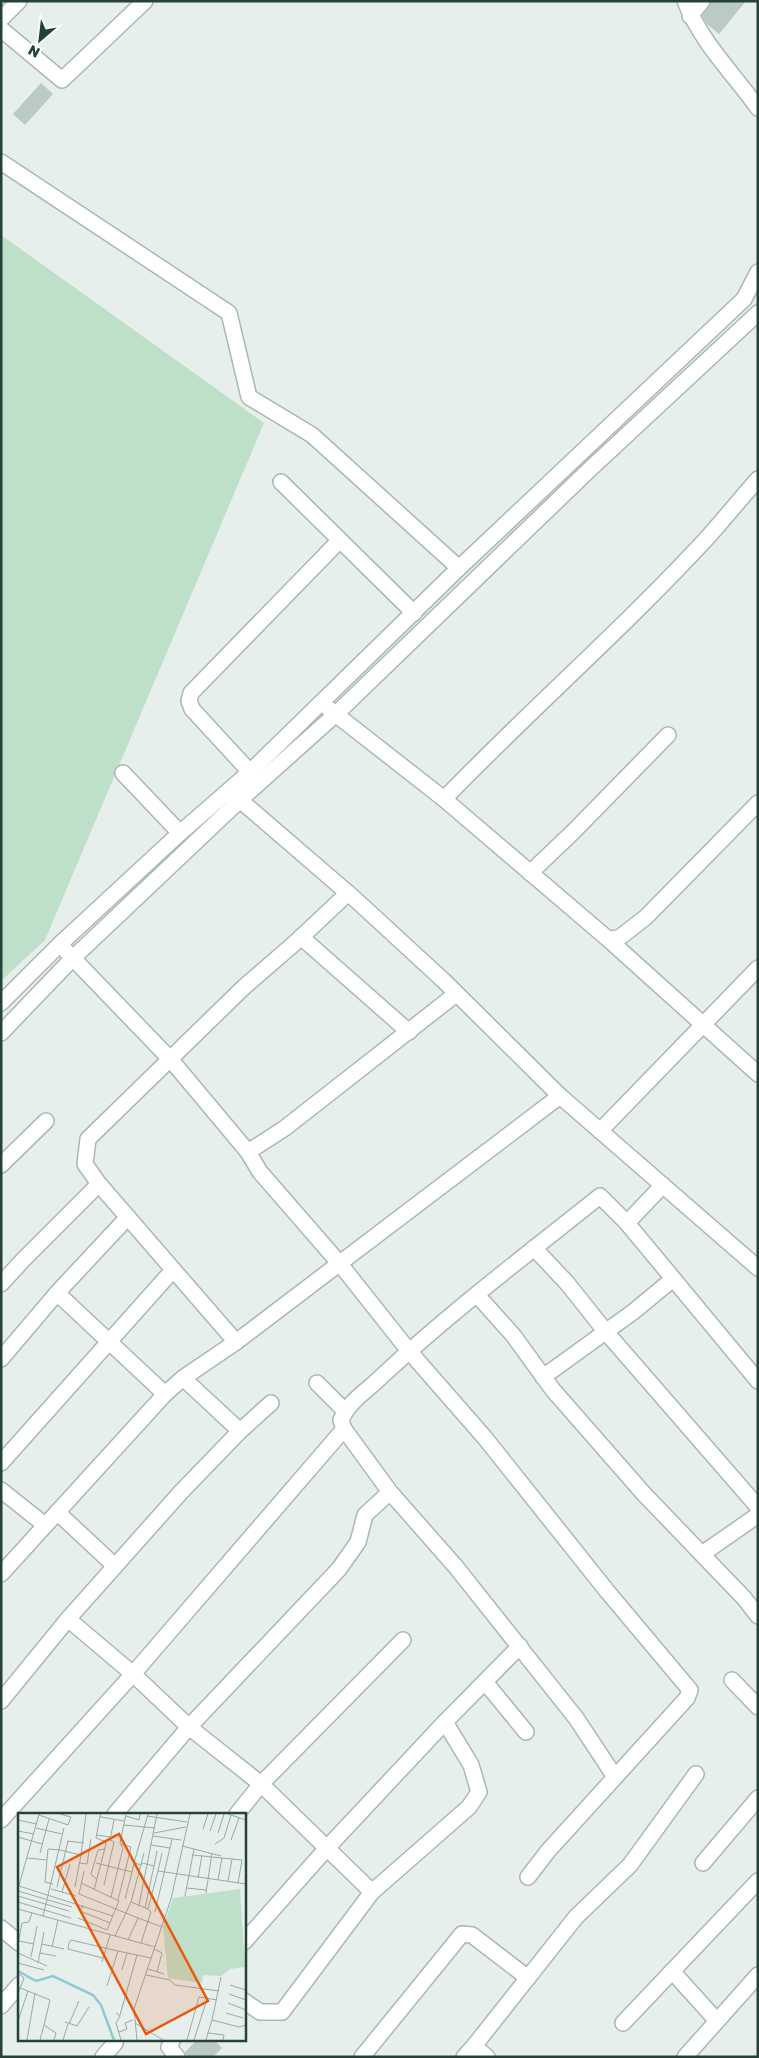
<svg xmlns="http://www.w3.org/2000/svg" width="759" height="2058" viewBox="0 0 759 2058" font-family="'Golos Text',sans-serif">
<rect width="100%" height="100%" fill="#e6efeb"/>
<path fill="#bfe0c8" d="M1 235 264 423 45 940 1 981Z"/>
<g fill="#bbcac4">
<path d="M711 1H746L719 34 707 24 702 16Z"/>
<path d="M41 83 53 94 25 125 13 114Z"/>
<path d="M198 2039H213L222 2048 213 2057H186L185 2052Z"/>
</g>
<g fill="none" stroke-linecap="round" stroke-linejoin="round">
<g stroke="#a8b8b2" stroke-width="18">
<g id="minor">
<path d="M685 1C701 42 732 72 758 108"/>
<path d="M690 16 702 1"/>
<path d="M1 19 19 1"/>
<path d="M1 29 62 80 145 1"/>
<path d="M1 162 229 313 249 397 312 435 459 568"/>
<path d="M281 482 414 613"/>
<path d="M329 709 444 799 608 939 619 938 646 917 758 803"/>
<path d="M250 772 192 709 189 701 191 693 340 540"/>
<path d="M123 773 180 833"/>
<path d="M234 795 356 900 444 981 560 1096 758 1268"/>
<path d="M444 799C530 710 624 628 708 537 725 518 741 498 758 479"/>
<path d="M530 873 573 832 668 735"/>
<path d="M348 893 296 942 244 987 88 1139 85 1164 99 1184 236 1342 560 1096"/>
<path d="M301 937 409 1032"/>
<path d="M608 939 758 1074"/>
<path d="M66 951 171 1060 248 1152"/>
<path d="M456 994 285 1128 248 1152 260 1172 340 1264 409 1351 485 1438 607 1591 690 1690 687 1698 548 1851 528 1877"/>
<path d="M1 1003 60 944 180 833 250 772 459 568 744 299 758 272"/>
<path d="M1 1033 73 958 240 800 336 714 589 470 758 313"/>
<path d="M600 1131 758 968"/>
<path d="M1 1165 46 1121"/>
<path d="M627 1223 663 1185"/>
<path d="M534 1248 567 1283 606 1332 758 1507"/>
<path d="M1 1284 22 1261 99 1184"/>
<path d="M57 1293 165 1394"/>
<path d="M477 1295 513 1335 553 1390 644 1494 744 1598 758 1616"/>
<path d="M1 1359 57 1293 128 1217"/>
<path d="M543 1377 633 1312 673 1279"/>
<path d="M183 1378 240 1431"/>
<path d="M317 1383 345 1411"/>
<path d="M1 1463 173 1270"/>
<path d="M1 1490 45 1525"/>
<path d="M57 1512 115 1566"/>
<path d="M702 1554 758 1515"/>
<path d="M1 1574 165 1394 183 1378 236 1342"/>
<path d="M68 1619 181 1492 240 1431 271 1403"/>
<path d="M732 1680 758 1707"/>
<path d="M485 1682 526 1732"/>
<path d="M1 1701 68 1619 133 1674 189 1727 261 1784 372 1892"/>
<path d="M615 1777 576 1718 456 1567 390 1492 344 1429 341 1420C349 1401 368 1390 382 1376 451 1312 526 1255 600 1196L627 1223 758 1381"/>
<path d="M115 1814 189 1727 339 1569 358 1542 365 1515 390 1492"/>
<path d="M237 1814 261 1784 403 1640"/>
<path d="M1 1820 133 1674 344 1429"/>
<path d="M703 1863 758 1798"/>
<path d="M1 1928 19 1943"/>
<path d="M244 1942 327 1848 445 1722 520 1646"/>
<path d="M672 1971 716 2020"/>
<path d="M244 2001 260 2012H282L372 1892 469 1807 479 1792 471 1765 445 1722"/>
<path d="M1 2006 19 1985"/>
<path d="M623 2023 758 1881"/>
<path d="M173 2039 169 2047 177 2057"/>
<path d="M474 2046 576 1917 630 1865 696 1774"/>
<path d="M103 2057 115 2043 116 2039"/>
<path d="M362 2057 462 1934 472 1935 528 1978"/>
<path d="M464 2057 474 2046 487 2057"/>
<path d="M685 2057 758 1975"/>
</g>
</g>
<use href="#minor" stroke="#fff" stroke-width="15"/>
</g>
<g transform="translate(18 1813)">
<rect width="228" height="228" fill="#e6efeb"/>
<path d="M222 76 227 154 212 156 203 163 185 162 184 170 150 165 145 114 155 85Z" fill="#bfe0c8"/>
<path fill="none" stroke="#8ec9d4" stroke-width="2.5" d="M0 158 18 168 35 163 75 182 83 192 96 227"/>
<path fill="none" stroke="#98aaa4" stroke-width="1" d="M82 1 83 4 106 8M210 1 228 7M21 2 50 12 53 4 42 1M108 3 121 7 122 1M129 3 169 9M0 7 19 11M106 12 137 15M18 15 44 21M185 16 190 1M0 18 16 21M192 18 198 1M136 20 168 14M200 20 206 1M78 22 93 24M135 23 163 27M0 24 24 31M213 27 221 5M49 28 66 30M197 31 206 25 213 2M133 32 152 35M164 33 176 36 167 83M176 36 203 43M42 37 63 42 68 1M22 40 31 6M174 42 224 47 220 70M9 45 29 47M61 50 69 51 73 26M78 50 114 59 116 50M124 50 136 53 127 95M124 52 116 50 130 1M136 53 139 38M66 58 61 81 120 105 110 127M140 58 144 40M180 65 184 42M79 67 73 61 80 37 87 36M200 67 204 45M210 68 214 46M35 71 27 69 30 36 42 37M86 72 96 29 92 27 96 7M1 73 95 103M39 74 50 28M57 74 63 42M169 75 188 77M0 76 21 1M33 76 58 83M76 77 87 35 88 29 78 25 82 3M0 78 54 94M44 79 52 51M188 80 194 40M0 83 51 98M93 84 105 35 102 30 108 1M107 86 114 59M100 87 113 34 103 31M0 89 53 105M113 89 126 40M65 92 62 98 92 110M121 92 139 1M0 96 137 134M137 99 154 26M25 103 46 15M60 105 89 117 101 88 63 70M120 105 144 114M97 123 113 89 130 96M1 128 16 131M123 130 133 99 130 96 140 58 228 71M0 131 4 110 11 109 14 100M24 131 46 136M34 134 40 107M136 136 144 140 139 159M0 140 29 153M22 140 38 143M13 144 19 113M85 145 50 136 51 130 53 127 100 138M84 149 92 122M0 150 26 157M20 150 26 119M130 156 146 161M104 157 109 140M0 160 6 165 0 181M128 162 152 167 157 172 201 178M212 172 228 177M89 173 100 138 133 145M0 174 32 187 26 212 38 220 36 227M211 181 228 187M210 190 228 197M98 200 102 203 98 210 103 227M208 200 225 205M102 202 119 142M194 207 203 164M0 208 10 178M47 209 59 213 71 194M117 210 145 227M51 211 61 188M101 219 109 216 107 210 115 207M190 220 194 207 221 214 228 212M9 227 17 180M22 227 26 212M45 227 50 211M119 227 116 196 153 86 172 1M169 227 181 184 199 187M176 227 189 186M188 227 190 220 206 222 205 227"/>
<path fill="#e8590c" fill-opacity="0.15" stroke="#e8590c" stroke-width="2.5" d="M101 21 190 188 128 221 39 54Z"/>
<rect width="228" height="228" fill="none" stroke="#24423a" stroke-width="2.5"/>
</g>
<rect width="759" height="2058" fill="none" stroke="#24423a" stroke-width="5"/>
<g transform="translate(40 40) rotate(208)" stroke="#f7fbf9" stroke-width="4" paint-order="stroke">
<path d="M0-4L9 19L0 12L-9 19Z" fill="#24423a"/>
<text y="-8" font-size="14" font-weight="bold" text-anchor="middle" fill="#24423a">N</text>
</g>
</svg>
